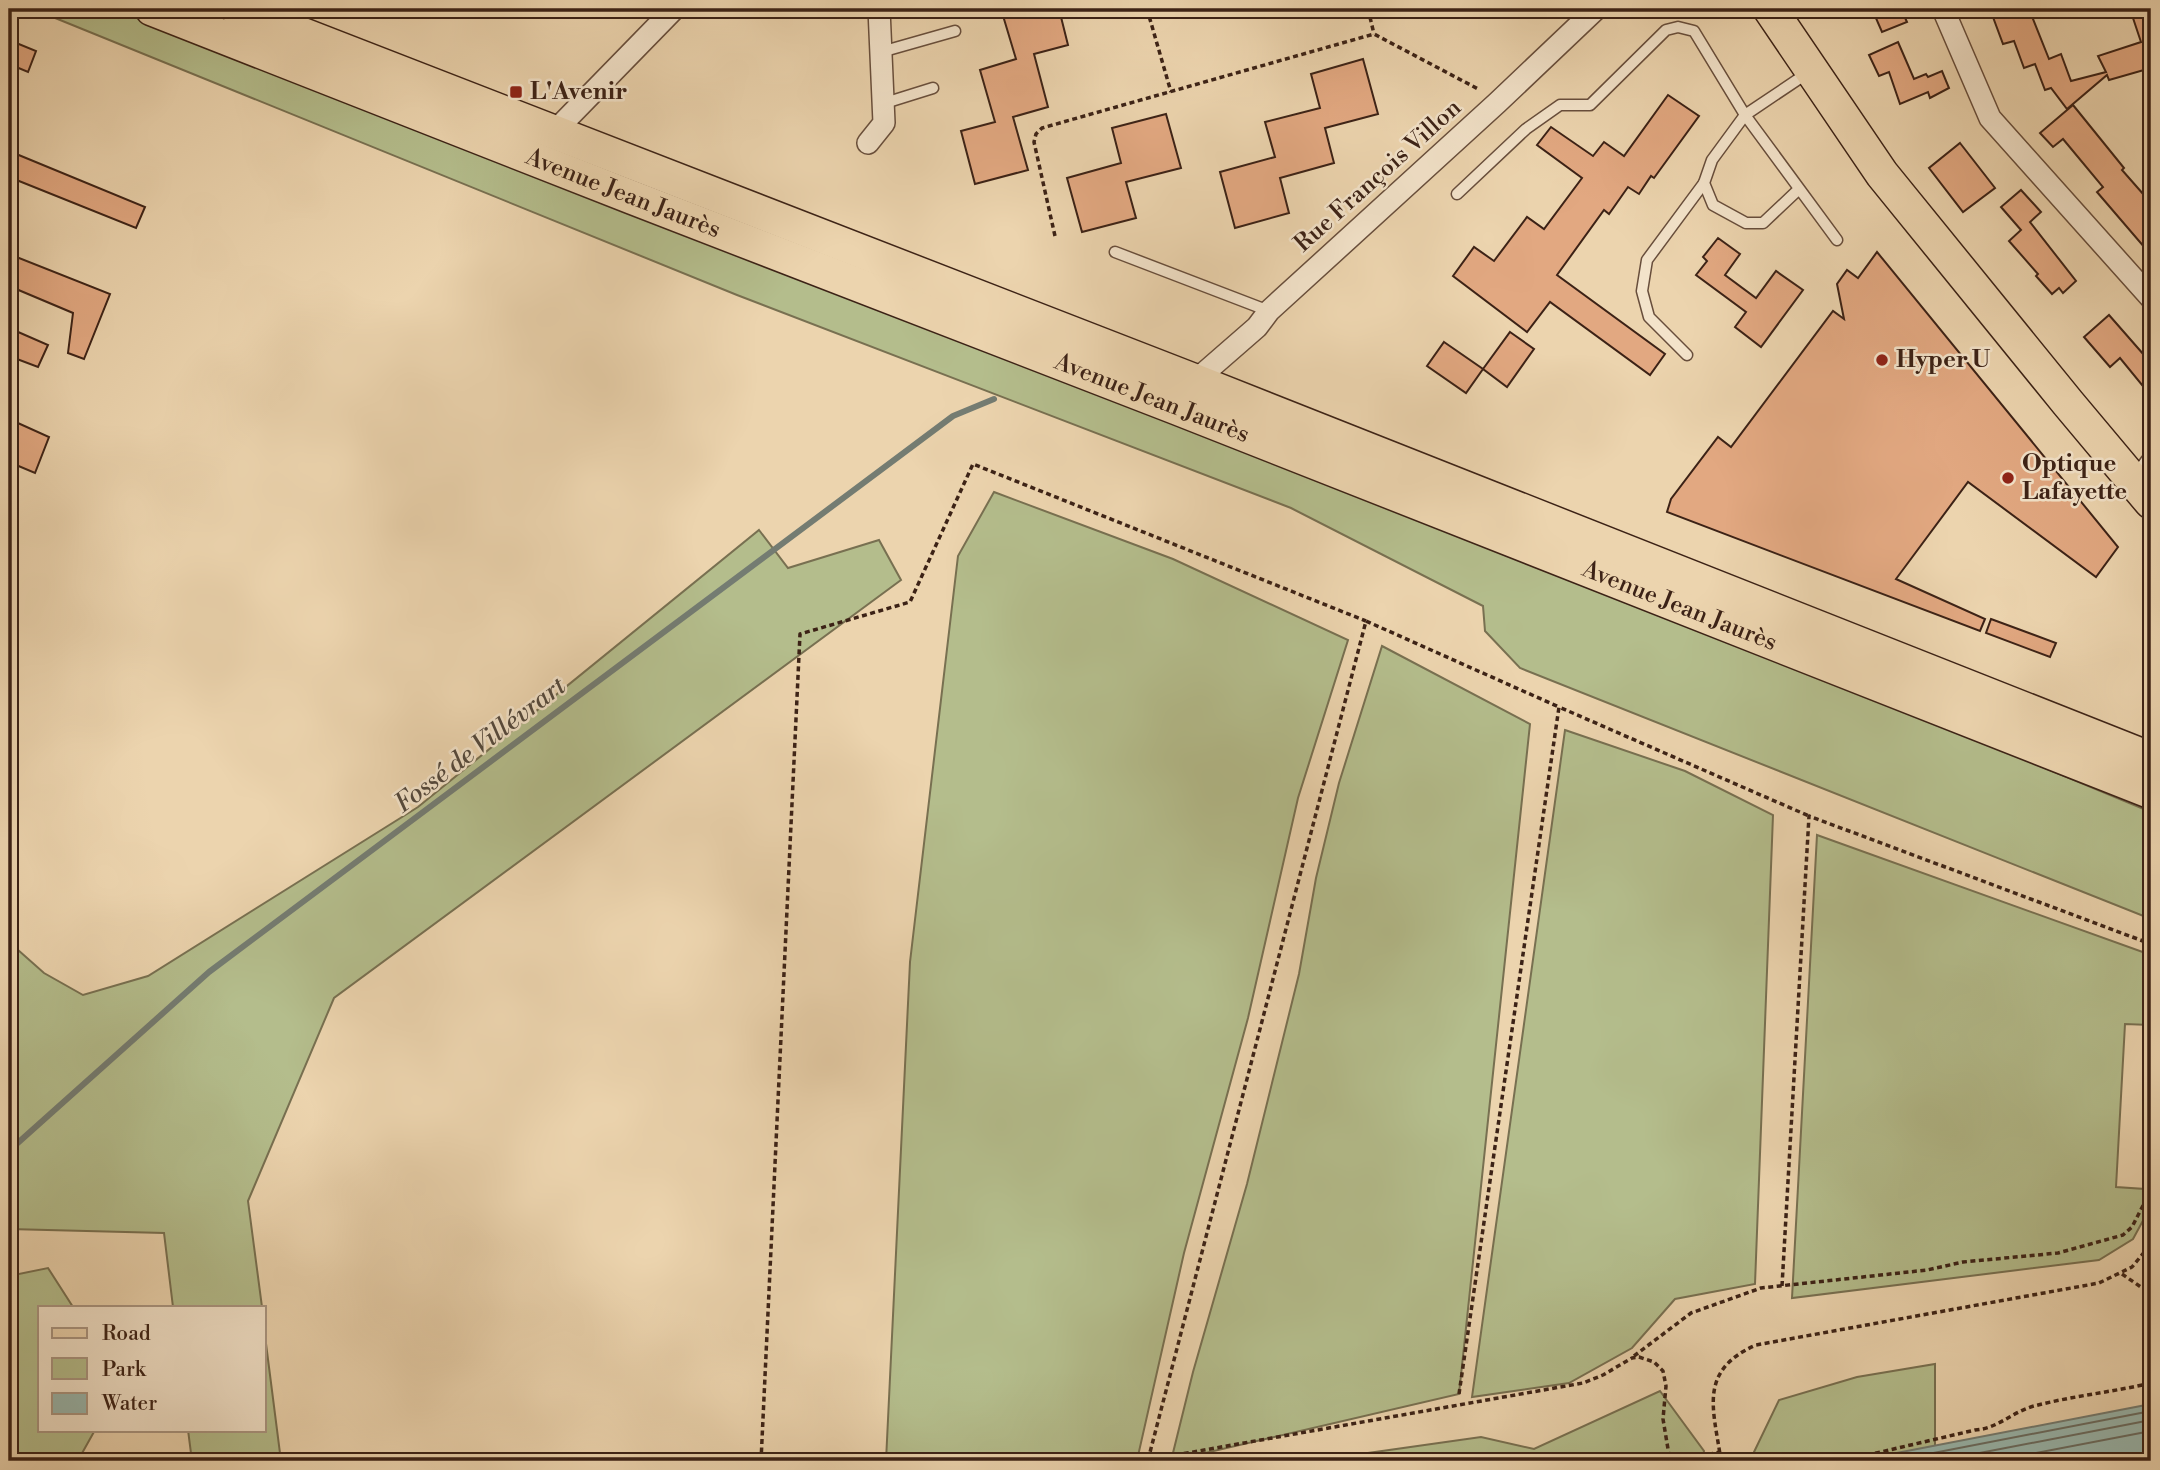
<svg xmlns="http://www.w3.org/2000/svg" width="2160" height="1470" viewBox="0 0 2160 1470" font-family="'Libre Bodoni',serif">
<rect width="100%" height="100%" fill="#ecd4ae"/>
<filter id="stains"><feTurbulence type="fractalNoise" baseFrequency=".00286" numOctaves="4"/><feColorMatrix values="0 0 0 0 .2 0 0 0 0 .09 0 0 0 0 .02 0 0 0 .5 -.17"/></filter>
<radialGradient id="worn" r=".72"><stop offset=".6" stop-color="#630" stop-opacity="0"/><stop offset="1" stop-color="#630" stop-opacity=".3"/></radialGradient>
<g fill="#b4bd8c" stroke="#787051" stroke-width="2">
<path d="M33 9H129L1597 582 2151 812V919L1520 668 1485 631 1483 606 1291 508 737 295Z"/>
<path d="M994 492 1173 559 1348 640 1298 798 1248 1018 1184 1253 1138 1456 1109 1461H886L910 962 958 556Z"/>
<path d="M759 530 788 568 879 540 901 580 334 998 248 1201 262 1307H173L164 1233 9 1229V942L44 973 83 995 148 976 418 807Z"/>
<path d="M1382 646 1530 724 1459 1394 1171 1461 1193 1372 1247 1184 1299 974 1316 878 1339 783Z"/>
<path d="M1565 730 1685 771 1773 815 1755 1284 1675 1299 1632 1348 1569 1383 1472 1397Z"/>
<path d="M1817 835 2151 955 2150 1025 2125 1024 2116 1187 2145 1189 2146 1215 2133 1239 2099 1260 1792 1298Z"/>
<path d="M48 1268 73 1307H40V1430H95L81 1455 42 1461H9V1276Z"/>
<path d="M264 1328 281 1461H192L188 1430H264Z"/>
<path d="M1935 1364V1452L1886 1461H1759L1754 1452 1779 1400 1857 1377Z"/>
<path d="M1660 1391 1704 1451 1702 1461H1348L1354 1455 1481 1437 1534 1449Z"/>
</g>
<path fill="#99b8af" stroke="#747c72" stroke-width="2" d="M2151 1404V1461H1854H1855Z"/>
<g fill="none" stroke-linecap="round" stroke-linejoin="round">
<g stroke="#6a6d62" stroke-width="2">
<path d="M1892 1461 2151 1411"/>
<path d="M1938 1461 2151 1420"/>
<path d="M1994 1461 2151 1431"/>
</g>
<path stroke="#747c72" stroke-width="6" d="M9 1149H11L209 972 953 416 994 399"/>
</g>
<g fill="#e2a881" stroke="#3c2216" stroke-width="2">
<path d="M1001 9H1059L1068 45 1034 54 1048 107 1013 117 1028 170 975 184 961 131 995 122 980 70 1016 59Z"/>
<path d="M1872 9H1901L1907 22 1882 32Z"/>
<path d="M1990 9H2029L2049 59 2061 54 2071 81 2106 72 2098 56 2141 42 2130 9H2151V68L2109 80 2107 75 2067 109 2051 88 2045 90 2035 64 2024 68 2014 41 2003 44Z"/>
<path d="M9 40 36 51 28 72 9 64Z"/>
<path d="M1898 42 1914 79 1926 74 1928 77 1942 71 1949 88 1930 98 1928 92 1900 104 1889 72 1879 76 1869 55Z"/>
<path d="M1363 59 1378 114 1325 128 1334 163 1280 178 1289 213 1235 228 1220 172 1275 157 1265 122 1320 108 1311 74Z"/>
<path d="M1668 95 1699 116 1654 178 1651 176 1639 194 1628 187 1609 214 1604 210 1557 275 1665 354 1650 375 1550 302 1527 332 1453 276 1474 247 1494 261 1527 217 1544 229 1582 178 1537 145 1551 127 1593 156 1604 142 1624 156Z"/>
<path d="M2073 105 2124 168 2122 170 2151 203V255L2097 192 2103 187 2063 139 2053 147 2040 133Z"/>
<path d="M1166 114 1181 168 1126 182 1136 218 1082 232 1067 178 1121 163 1112 128Z"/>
<path d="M1960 143 1995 188 1963 212 1929 168Z"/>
<path d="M9 151 145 207 136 228 9 177Z"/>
<path d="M2021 190 2041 212 2030 222 2076 281 2063 293 2059 288 2052 294 2036 276 2038 274 2009 241 2021 230 2001 207Z"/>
<path d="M1718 238 1740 254 1725 275 1756 298 1776 271 1803 290 1761 347 1735 327 1746 312 1696 275 1707 261 1703 257Z"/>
<path d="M1877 252 2118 547 2096 577 1968 482 1896 579 1985 619 1980 631 1667 512 1671 499 1718 437 1731 447 1833 311 1844 319 1837 284 1847 270 1858 278Z"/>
<path d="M9 254 110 294 84 359 68 353 73 313 9 286Z"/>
<path d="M2109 315 2151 363V396L2120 358 2110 367 2084 337Z"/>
<path d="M9 328 48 345 38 367 9 356Z"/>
<path d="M1510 332 1534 349 1507 387 1483 369Z"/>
<path d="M1444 342 1483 369 1466 393 1427 366Z"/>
<path d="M9 419 49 437 35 473 9 462Z"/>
<path d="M1991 619 2056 643 2050 657 1986 633Z"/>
</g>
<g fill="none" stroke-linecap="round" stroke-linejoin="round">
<g stroke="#684e3c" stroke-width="13">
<g id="lane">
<path d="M535 12 536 9"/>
<path d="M881 52 955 31"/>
<path d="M885 103 933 88"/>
<path d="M1799 189 1763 223H1746L1713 205 1704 183 1712 160 1745 115 1837 240"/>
<path d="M1457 194 1526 129 1560 105H1590L1666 30 1678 27 1694 31 1745 115 1809 72"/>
<path d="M1115 252 1269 311"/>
<path d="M1687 355 1649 317 1642 291 1647 260 1704 183"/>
</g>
</g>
<g stroke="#684e3c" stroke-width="24">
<g id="street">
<path d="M1943 9 1990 118 2151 298"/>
<path d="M545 134 554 132 674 9"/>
<path d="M868 143 884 123 879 9"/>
<path d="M1195 381 1257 327 1269 311 1497 103 1596 9"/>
<path d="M2136 484 2151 463"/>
</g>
</g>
<g stroke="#3c2216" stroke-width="36">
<g id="primary">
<path id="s1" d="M152 9 631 197 1177 408 2151 792"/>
<path d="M237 9 1195 381 2151 759"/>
<path d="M1770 9 1882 174 2068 403 2151 502"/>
</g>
</g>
<g stroke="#3c2216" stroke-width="3.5" stroke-dasharray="5 3.5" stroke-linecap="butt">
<path d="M1147 9 1171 92"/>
<path d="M1368 9 1374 34"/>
<path d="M898 15 920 9"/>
<path d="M1055 236 1034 142 1036 134 1042 128 1374 34 1480 90"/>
<path d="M2122 1274 2151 1294"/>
<path d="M1782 1286 1809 816 2151 944"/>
<path d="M1634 1356 1691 1313 1761 1288 1927 1270 1963 1262 2058 1253 2123 1235 2132 1227 2151 1190"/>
<path d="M1459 1394 1559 707 1809 816"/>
<path d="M1148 1460 1366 621 1559 707"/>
<path d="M761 1461 800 634 910 602 973 464 1366 621"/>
<path d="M1142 1461 1583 1383 1603 1375 1632 1358 1639 1357 1654 1362 1663 1371 1666 1386 1663 1419 1670 1461"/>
<path d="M1675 1461 1720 1452"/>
<path d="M1721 1461C1714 1410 1697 1371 1756 1345L2099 1283 2132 1267 2151 1244"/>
<path d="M1842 1461 1975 1430C1997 1429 2012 1412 2034 1406 2072 1396 2113 1392 2151 1383"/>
</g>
<use href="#lane" stroke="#f3e3ca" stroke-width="10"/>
<use href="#street" stroke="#f3e3ca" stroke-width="21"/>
<use href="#primary" stroke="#ecd4ae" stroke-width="33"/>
</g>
<g fill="#8f2418" stroke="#f3e3ca" stroke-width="2.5">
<rect x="509" y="85" width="14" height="14" rx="3.5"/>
<circle cx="1882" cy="360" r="7"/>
<circle cx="2008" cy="478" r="7"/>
</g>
<g text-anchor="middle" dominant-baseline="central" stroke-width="5" stroke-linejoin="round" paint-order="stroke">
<g font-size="24" font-weight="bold" fill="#3c2216" stroke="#f3e3ca" text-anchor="start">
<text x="530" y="92">L'Avenir</text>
<text x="1896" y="360">Hyper U</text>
<text x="2022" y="464">Optique<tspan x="2022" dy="28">Lafayette</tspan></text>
</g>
<g font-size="24" fill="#3c2216" stroke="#f3e3ca">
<text transform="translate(1378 176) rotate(-42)">Rue François Villon</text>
<text stroke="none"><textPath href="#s1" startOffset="506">Avenue Jean Jaurès</textPath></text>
<text stroke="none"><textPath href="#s1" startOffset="1073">Avenue Jean Jaurès</textPath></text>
<text stroke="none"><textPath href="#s1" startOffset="1640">Avenue Jean Jaurès</textPath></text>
</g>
<g font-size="26" font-style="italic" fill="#53483c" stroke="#f3e3ca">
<text transform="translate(480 745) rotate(-37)">Fossé de Villévrart</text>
</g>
</g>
<rect width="2160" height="1470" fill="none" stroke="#ecd4ae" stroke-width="35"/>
<rect x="10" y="10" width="2139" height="1449" fill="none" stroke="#3c2216" stroke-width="3.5"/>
<rect x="18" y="18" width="2125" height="1435" fill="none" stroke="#3c2216" stroke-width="2"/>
<rect x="38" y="1306" width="228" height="126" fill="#f3e3ca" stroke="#aa9682" stroke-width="2"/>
<rect x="52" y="1328" width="35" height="10" fill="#ecd4ae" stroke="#aa9682" stroke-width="2"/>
<text x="102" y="1340" font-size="21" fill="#3c2216">Road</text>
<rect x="52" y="1358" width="35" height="21" fill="#b4bd8c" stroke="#aa9682" stroke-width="2"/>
<text x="102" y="1376" font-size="21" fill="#3c2216">Park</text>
<rect x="52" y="1393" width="35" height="21" fill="#99b8af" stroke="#aa9682" stroke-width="2"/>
<text x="102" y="1410" font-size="21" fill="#3c2216">Water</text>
<rect width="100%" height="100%" filter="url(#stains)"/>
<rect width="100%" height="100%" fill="url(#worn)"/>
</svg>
